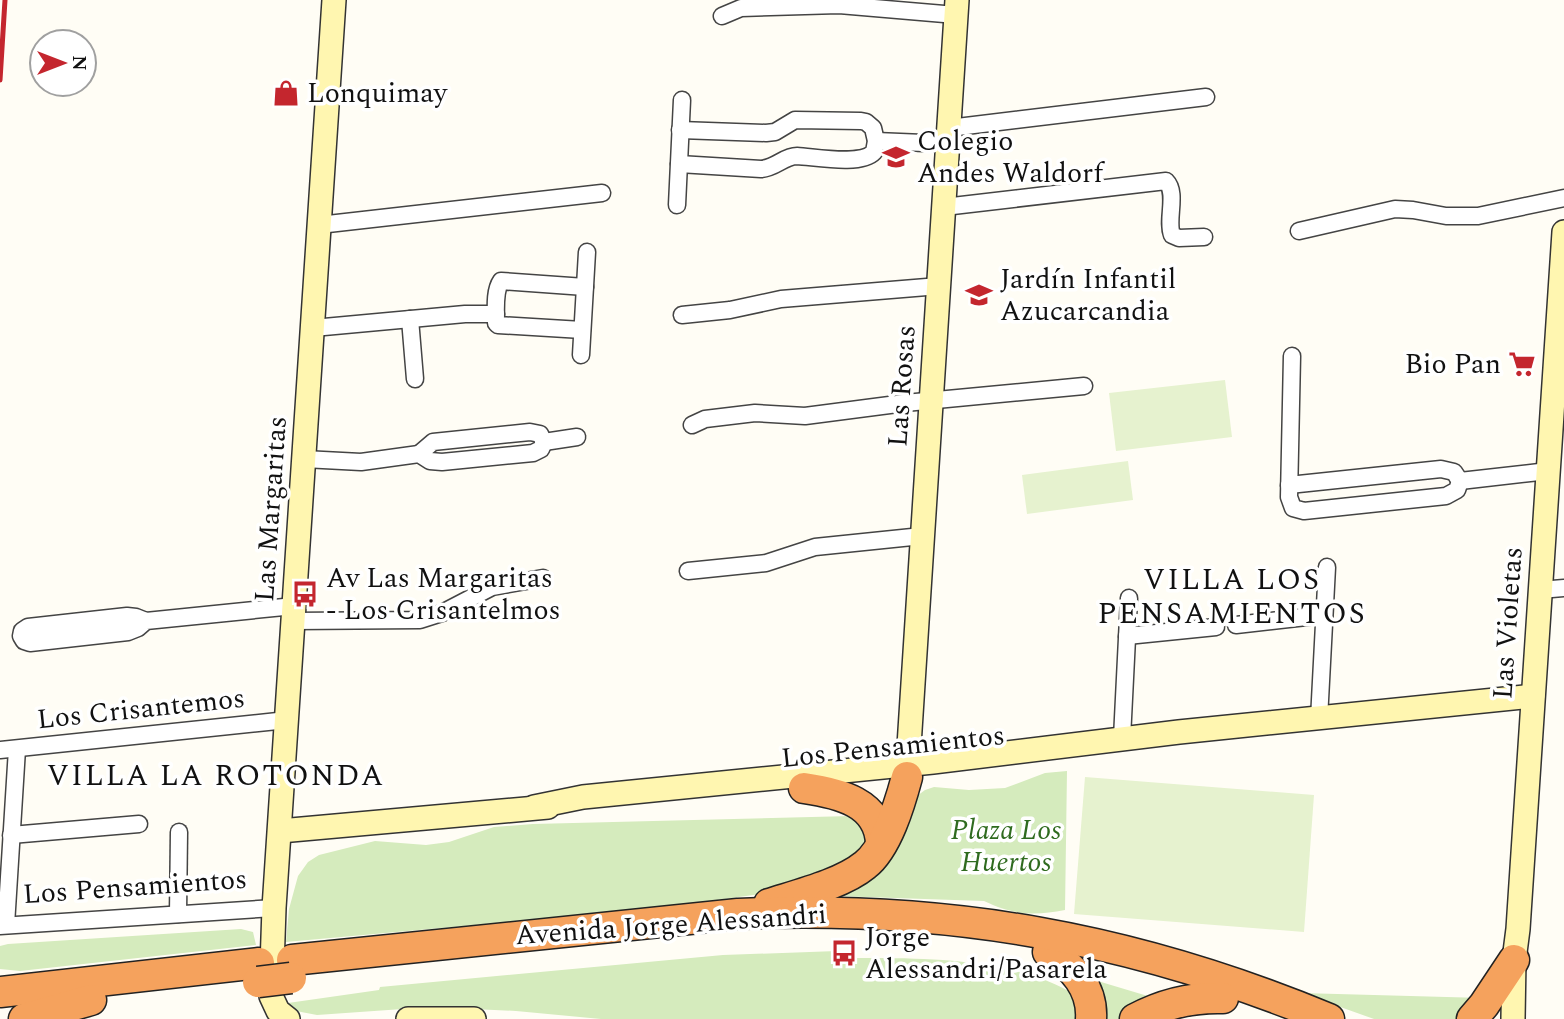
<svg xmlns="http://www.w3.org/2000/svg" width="1564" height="1019" viewBox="0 0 1564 1019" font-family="Spectral,serif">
<rect width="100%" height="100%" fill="#fffdf5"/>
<g fill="#d5ebbd">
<path d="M1067 771 1065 910C1034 916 1013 915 984 901L835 896 909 802 925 790 934 787 969 790 1005 788 1045 773Z"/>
<path d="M851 816 870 829 865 858 781 891 660 908 286 942 289 909 298 876 308 862 319 855 375 841 426 845 449 842 494 827 533 824Z"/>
<path d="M241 929 253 932 256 945 20 971 0 969V946L8 944Z"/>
<path d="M837 951 838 958C912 958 1012 955 1077 996L1083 1019H601L516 1011 431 1007 317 1015 296 1011 291 1008 288 1003 379 990 380 987 723 955Z"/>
<path d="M1091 979 1151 997 1120 1019H1101Z"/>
<path d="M1301 993 1483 998 1460 1019H1374Z"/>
</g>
<g fill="#e6f2cf">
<path d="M1225 380 1232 437 1116 451 1109 393Z"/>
<path d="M1128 461 1133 500 1027 514 1022 475Z"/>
<path d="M1085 777 1314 795 1304 932 1074 914Z"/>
</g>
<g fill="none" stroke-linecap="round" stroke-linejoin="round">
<g stroke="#444" stroke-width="19">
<g id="street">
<path d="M722 16 741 8 839 5 956 15"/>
<path d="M949 128 1206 97"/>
<path d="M876 141 948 144"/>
<path d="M679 164 761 169C776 168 784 156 797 156 816 157 861 166 874 152L876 141 873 128 866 122 861 121 795 120 775 132 766 133 680 130"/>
<path d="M677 205 682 100"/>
<path d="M944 207 1166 181C1178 193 1166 220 1172 235L1179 238 1204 237"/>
<path d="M319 225 602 193"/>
<path d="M1299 231 1395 209 1413 210 1446 216H1478L1564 198"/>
<path d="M682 315 730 310 781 299 939 286"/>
<path d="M410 319 415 379"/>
<path d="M313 328 465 314H496"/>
<path d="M582 330 498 325 496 323C496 310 494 291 501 281L585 287"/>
<path d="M581 355 587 252"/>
<path d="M1292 356 1289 497 1293 508 1304 511 1446 496 1457 490 1460 481"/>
<path d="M692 425 705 419 755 413 805 416 905 403 1084 386"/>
<path d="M544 442 577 437"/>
<path d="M419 454 433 442 530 432 540 434 544 442"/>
<path d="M304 459 361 462 419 454 430 461 442 462 533 453 541 449 544 442"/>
<path d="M1460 481 1548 471"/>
<path d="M1289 485 1441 469 1454 472 1460 481"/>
<path d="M688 571 766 563 815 547 922 536"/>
<path d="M1540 590 1564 588"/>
<path d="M146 621 138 628 128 632 30 643 24 641 21 636 22 631 28 627 127 616 136 617 146 621 294 606"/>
<path d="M293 621 420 620 442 613 492 587 543 578"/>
<path d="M1236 625 1324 615"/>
<path d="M1127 636 1216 627"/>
<path d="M1319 719 1327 567"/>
<path d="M1122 738 1129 598"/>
<path d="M0 750 287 720"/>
<path d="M11 835 139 824"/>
<path d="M178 914 179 832"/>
<path d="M6 925 17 749"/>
<path d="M0 926 274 908"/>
</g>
</g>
<g stroke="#333" stroke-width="26">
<g id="secondary">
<path d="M907 777 957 0"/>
<path d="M534 807 583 797 933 762 1179 732 1533 696"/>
<path d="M280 831 548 807"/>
<path d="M288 1019 278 1011 271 996 274 908 334 0"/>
<path d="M408 1019H474"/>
<path d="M1513 1019 1514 960 1518 929 1564 232"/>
</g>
</g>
<g stroke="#222" stroke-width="33">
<g id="highway">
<path d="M804 788C838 793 880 802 881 844"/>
<path d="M769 904C797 895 842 884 865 865 887 848 900 803 907 777"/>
<path d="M1048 952C1073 965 1093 989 1091 1019"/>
<path d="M292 960 738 914C949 905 1134 938 1329 1019"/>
<path d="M0 992 259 963"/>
<path d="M24 1019 91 1000"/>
<path d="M1135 1019C1163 1004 1191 997 1223 998"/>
<path d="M1472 1019 1484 1005 1514 960"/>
</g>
</g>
<use href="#street" stroke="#fff" stroke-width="16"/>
<use href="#secondary" stroke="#fff6b0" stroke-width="23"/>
<use href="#highway" stroke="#f5a25d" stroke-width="30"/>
<path stroke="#c4262e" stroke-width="5" d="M0 80 5 0"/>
<g stroke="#222" stroke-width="33" stroke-linecap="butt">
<path id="highway-bridge" d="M258 982 291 978"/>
</g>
<use href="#highway-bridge" stroke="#f5a25d" stroke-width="30"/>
</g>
<defs>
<g id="shop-bare" transform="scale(2.1)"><path d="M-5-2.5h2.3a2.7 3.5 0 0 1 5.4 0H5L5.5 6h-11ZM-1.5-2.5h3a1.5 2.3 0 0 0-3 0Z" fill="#c4262e" stroke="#fff" stroke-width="2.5" paint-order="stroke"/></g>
<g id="school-bare" transform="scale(2.1)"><path d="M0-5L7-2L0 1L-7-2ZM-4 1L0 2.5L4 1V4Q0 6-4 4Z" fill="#c4262e" stroke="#fff" stroke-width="2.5" paint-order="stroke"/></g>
<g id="supermarket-bare" transform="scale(2.1)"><path d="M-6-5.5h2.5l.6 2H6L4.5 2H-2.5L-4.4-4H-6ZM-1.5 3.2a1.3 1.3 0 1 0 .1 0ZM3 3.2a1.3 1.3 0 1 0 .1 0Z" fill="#c4262e" stroke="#fff" stroke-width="2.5" paint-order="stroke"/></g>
<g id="bus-bare" transform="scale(2.1)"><path d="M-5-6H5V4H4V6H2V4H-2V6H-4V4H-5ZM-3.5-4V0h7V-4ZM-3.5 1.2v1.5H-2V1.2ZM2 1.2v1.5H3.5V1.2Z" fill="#c4262e" stroke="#fff" stroke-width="2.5" paint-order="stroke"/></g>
</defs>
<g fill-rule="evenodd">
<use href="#shop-bare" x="286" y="93"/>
<use href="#school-bare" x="896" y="157"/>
<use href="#school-bare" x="979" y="295"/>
<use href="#supermarket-bare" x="1522" y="364"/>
<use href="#bus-bare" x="305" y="594"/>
<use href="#bus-bare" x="844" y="953"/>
</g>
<g text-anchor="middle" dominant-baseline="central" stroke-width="7" stroke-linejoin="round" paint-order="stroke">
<g font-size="28" fill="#111" stroke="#fff" text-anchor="start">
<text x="307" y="93">Lonquimay</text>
<text x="917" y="141">Colegio<tspan x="917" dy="32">Andes Waldorf</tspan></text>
<text x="1000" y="279">Jardín Infantil<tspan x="1000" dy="32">Azucarcandia</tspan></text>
<text x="1501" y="364" text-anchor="end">Bio Pan</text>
<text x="326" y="578">Av Las Margaritas<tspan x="326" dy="32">- Los Crisantelmos</tspan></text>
<text x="865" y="937">Jorge<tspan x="865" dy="32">Alessandri/Pasarela</tspan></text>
</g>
<g font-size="28" fill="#111" stroke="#fff">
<text transform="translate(902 386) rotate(-86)">Las Rosas</text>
<text transform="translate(271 509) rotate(-86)">Las Margaritas</text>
<text transform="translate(1508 623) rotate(-86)">Las Violetas</text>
<text transform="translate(141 709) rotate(-6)">Los Crisantemos</text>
<text transform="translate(893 747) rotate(-6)">Los Pensamientos</text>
<text transform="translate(135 887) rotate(-4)">Los Pensamientos</text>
<text transform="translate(671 925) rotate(-4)">Avenida Jorge Alessandri</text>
</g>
<g font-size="28" font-style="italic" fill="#2f6b1f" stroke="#fff">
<text x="1006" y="830">Plaza Los<tspan x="1006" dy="32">Huertos</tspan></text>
</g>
<g font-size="30" letter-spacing="2" fill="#111" stroke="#fff">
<text x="1232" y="580">VILLA LOS<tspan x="1232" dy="34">PENSAMIENTOS</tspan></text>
<text x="216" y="776">VILLA LA ROTONDA</text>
</g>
</g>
<g transform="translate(63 63) rotate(90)"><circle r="33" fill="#ffffff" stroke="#a0a0a0" stroke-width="2"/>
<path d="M0-5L12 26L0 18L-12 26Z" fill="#c4262e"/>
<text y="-10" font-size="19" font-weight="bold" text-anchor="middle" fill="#111111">N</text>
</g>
</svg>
